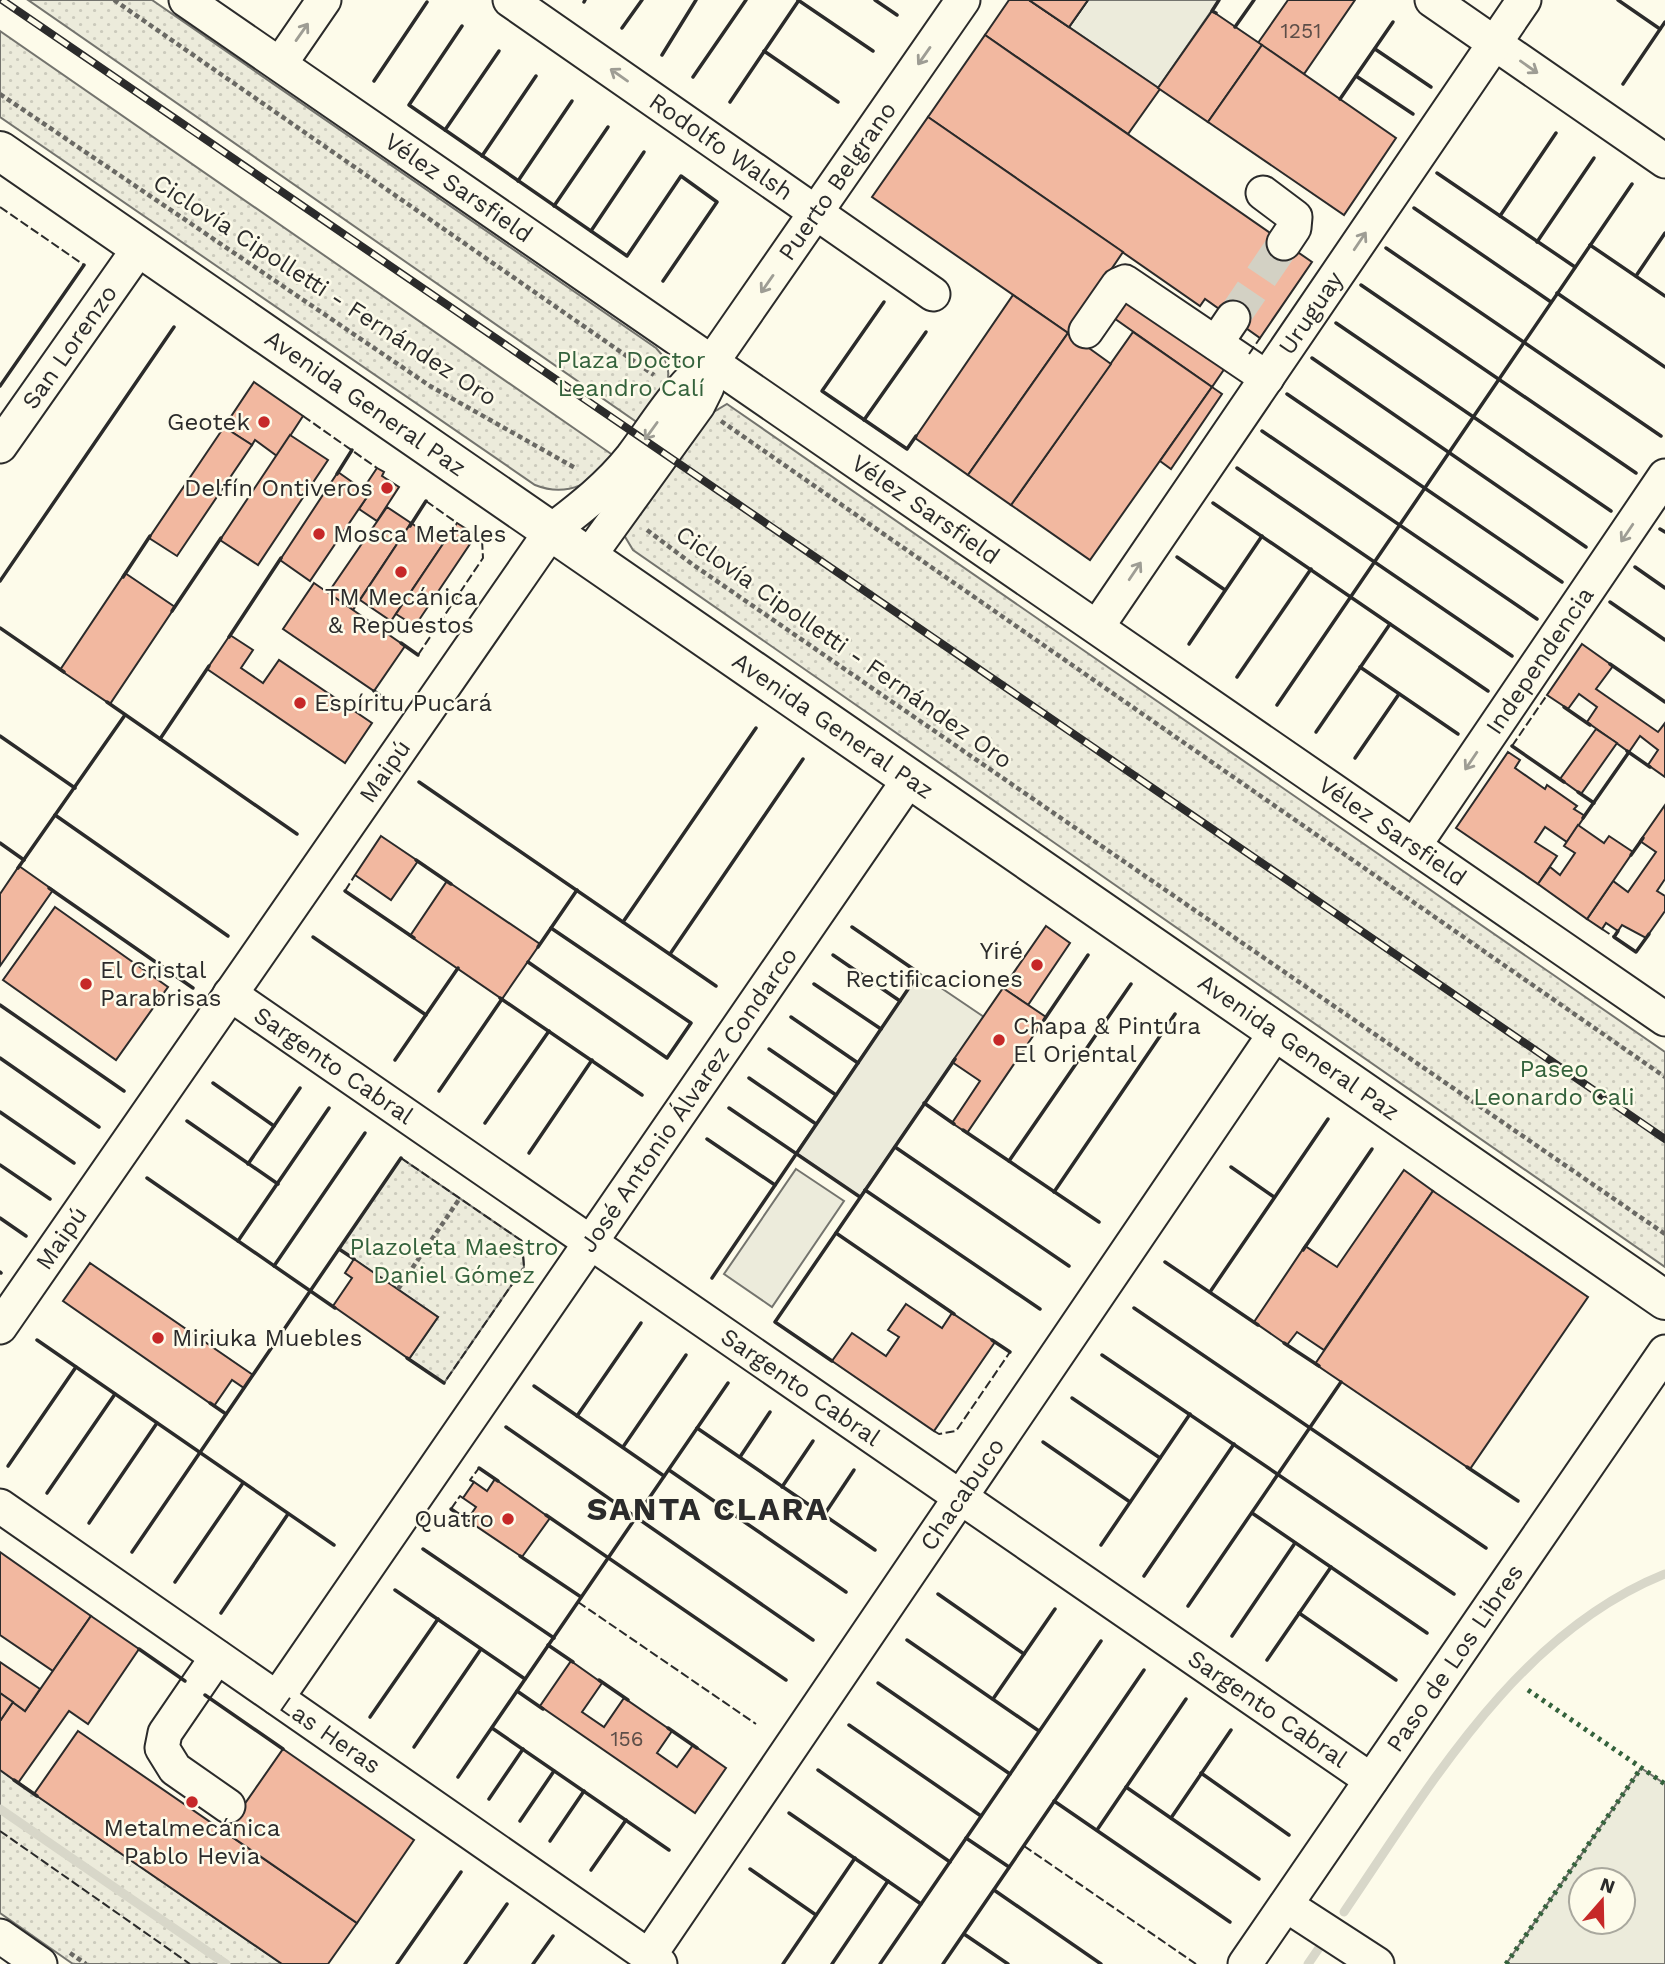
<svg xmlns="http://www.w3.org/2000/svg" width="1665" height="1964" viewBox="0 0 1665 1964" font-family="'Work Sans',sans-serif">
<defs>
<pattern id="park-dots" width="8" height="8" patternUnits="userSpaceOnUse" patternTransform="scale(1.75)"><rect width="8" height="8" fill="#ecebdb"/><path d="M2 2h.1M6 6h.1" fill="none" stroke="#cbcabc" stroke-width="1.8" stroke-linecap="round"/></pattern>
</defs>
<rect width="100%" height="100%" fill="#fdfbea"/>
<g fill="#ecebdb" stroke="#74746e" stroke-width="2" fill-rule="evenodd">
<path d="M1088 0H1219L1158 88 1069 27Z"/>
<path d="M919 973 984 1017 860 1197 796 1153Z"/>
<path d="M796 1169 844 1201 772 1307 724 1274Z"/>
<path d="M1641 1768 1665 1784V1964H1506ZM1581 1880H1623V1922H1581Z"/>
</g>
<g fill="url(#park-dots)" stroke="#74746e" stroke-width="2">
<path d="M28 0H152L656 348C684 376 658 398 641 425Z"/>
<path d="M0 31 617 458C592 481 570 499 535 485L0 117Z"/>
<path d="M727 404 1665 1052V1267L633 550 624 535 702 419Z"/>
<path d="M401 1158 522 1241 524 1267 444 1383 409 1359 438 1317 339 1249Z"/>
<path d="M0 1770 282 1964H73L0 1913Z"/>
</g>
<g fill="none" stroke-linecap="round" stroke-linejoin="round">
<g stroke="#d8d7c9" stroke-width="9">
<path d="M0 1809 226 1964"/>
<path d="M1344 1912C1430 1786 1516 1634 1665 1574"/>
<path d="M1308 1964 1319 1948"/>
</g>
</g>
<g fill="#f2b8a0" stroke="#2b2b2b" stroke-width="2">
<path d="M1009 0H1029L1160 89 1128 134 985 35Z"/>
<path d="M1029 0H1088L1069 27Z"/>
<path d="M1029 0H1088L1069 27Z"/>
<path d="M1288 0H1355L1304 74 1258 43Z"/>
<path d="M1212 11 1262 45 1208 122 1158 88Z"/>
<path d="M985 35 1312 262 1260 338 1205 299 1200 306 928 117Z"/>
<path d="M1262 45 1396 138 1344 215 1208 122Z"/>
<path d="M928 117 1123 252 1068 333 872 197Z"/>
<path d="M1013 295 1068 333 968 475 915 438Z"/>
<path d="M1125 296 1225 368 1212 387 1111 316Z"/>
<path d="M1133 332 1212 387 1090 560 1011 505Z"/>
<path d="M1068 333 1111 364 1011 505 968 475Z"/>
<path d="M254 382 303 416 277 456 255 440 252 445 224 427Z"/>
<path d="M1212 387 1222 394 1171 469 1160 461Z"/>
<path d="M224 427 252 445 177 556 149 538Z"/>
<path d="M290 435 328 460 258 565 220 540Z"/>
<path d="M377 468 384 472 382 476 399 487 377 521 359 509 369 494 363 489Z"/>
<path d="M338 472 369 494 310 581 280 560Z"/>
<path d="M387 507 411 523 353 610 328 593Z"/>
<path d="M411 523 443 544 391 621 360 600Z"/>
<path d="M457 523 476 535 415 626 396 614Z"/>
<path d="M125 573 175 607 110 704 60 670Z"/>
<path d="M314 583 405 646 374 691 283 629Z"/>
<path d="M230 635 253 650 241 668 263 683 279 660 372 723 345 763 207 669Z"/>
<path d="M1582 644 1613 666 1596 689 1658 732 1665 723V777L1648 765 1658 750 1640 736 1629 752 1587 722 1597 707 1579 694 1568 709 1547 695Z"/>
<path d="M1596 729 1617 743 1581 794 1560 779Z"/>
<path d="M1508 752 1520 760 1515 768 1545 789 1547 785 1577 806 1574 809 1585 816 1567 842 1545 827 1535 842 1557 856 1538 884 1456 828Z"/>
<path d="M1665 805V879L1657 891 1665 896V911L1646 938 1622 925 1618 931 1606 923 1602 929 1587 919 1613 881 1628 892 1656 852 1640 841Z"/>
<path d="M1578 825 1604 843 1609 836 1633 852 1587 919 1538 884 1550 867 1560 875 1575 853 1564 846Z"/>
<path d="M381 836 418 861 391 900 355 875Z"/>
<path d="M19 866 53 890 0 966V894Z"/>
<path d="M447 881 540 944 502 999 410 936Z"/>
<path d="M55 907 168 987 116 1060 3 980Z"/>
<path d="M1046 926 1070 943 1028 1005 1003 988Z"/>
<path d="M1003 988 1046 1017 967 1133 952 1123 980 1081 952 1062Z"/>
<path d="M1404 1170 1433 1191 1324 1350 1297 1332 1287 1345 1254 1322 1305 1246 1337 1267Z"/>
<path d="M1433 1191 1588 1297 1470 1469 1315 1364Z"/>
<path d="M354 1259 438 1317 409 1359 333 1306 352 1278 345 1273Z"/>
<path d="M90 1263 253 1375 244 1388 232 1380 214 1406 63 1301Z"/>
<path d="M906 1304 942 1328 952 1313 995 1342 934 1431 832 1361 852 1333 886 1356 899 1337 888 1330Z"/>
<path d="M495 1479 550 1518 522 1557 467 1520 476 1507 463 1498 474 1482 487 1491Z"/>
<path d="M0 1552 91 1616 53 1671 0 1635Z"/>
<path d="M91 1616 139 1649 88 1724 69 1711 18 1783 0 1770V1721L13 1702 25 1711Z"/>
<path d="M571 1661 602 1683 582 1712 604 1727 624 1698 672 1731 657 1753 677 1767 693 1745 726 1768 695 1813 540 1706Z"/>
<path d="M0 1662 40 1689 25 1711 0 1693Z"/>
<path d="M0 1693 13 1702 0 1721Z"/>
<path d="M78 1731 357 1923 328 1964H282L34 1794Z"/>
<path d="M283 1749 414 1840 357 1923 225 1832Z"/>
</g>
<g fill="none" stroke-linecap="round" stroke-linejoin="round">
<path stroke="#d3d1c4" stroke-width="33" stroke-dasharray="33 17" stroke-linecap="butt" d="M1233 318 1284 243"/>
<g stroke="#2b2b2b" stroke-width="37">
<g id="minor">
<path id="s1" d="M186 0 1665 1019"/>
<path id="s2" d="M510 0 933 294"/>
<path d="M1432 0 1665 161"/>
<path d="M280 64 324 0"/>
<path d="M1263 193 1295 217 1294 228 1284 243"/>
<path d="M1086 331 1118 285 1125 282 1267 378"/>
<path d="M1216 343 1233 318"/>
<path id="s3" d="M0 446 140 247"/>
<path d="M589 556 698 405 707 387 712 362"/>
<path id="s4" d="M1097 627 1524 0"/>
<path id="s5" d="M1414 846 1665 476"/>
<path id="s6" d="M230 994 1371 1780"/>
<path id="s7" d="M0 1327 552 530C581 508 609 486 632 457 657 424 677 387 712 362L963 0"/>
<path id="s8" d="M0 1506 660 1964"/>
<path d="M217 1657 165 1733 162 1748 175 1769 228 1806"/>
<path id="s9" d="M277 1698 910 778"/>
<path d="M1286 1905 1377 1964"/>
<path d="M0 1936 40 1964"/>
<path id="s10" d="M649 1956 1276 1032"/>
<path id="s11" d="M1245 1964 1665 1352"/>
</g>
</g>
<g stroke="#2b2b2b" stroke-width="42">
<g id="major">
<path id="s12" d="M0 151 1665 1300"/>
</g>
</g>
<g stroke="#6a6964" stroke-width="4.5" stroke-dasharray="5 3.5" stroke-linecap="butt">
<path d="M114 0 654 375"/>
<path d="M0 94 430 386 577 469"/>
<path d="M721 421 1665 1077"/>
<path d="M647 530 692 564 1665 1234"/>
<path d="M398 1289 460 1198"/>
<path d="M70 1953 86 1964"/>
</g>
<use href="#minor" stroke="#fdfbea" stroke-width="33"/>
<use href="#major" stroke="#fdfbea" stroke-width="38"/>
<g stroke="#2b2b2b" stroke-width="8">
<path id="rail" d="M2 0 1665 1139"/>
</g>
<use href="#rail" stroke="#fdfbea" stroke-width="5" stroke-dasharray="16" stroke-linecap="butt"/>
<g stroke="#34623c" stroke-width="5" stroke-dasharray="3.5 5" stroke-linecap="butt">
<path d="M1528 1690 1665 1784"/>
<path d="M1506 1964 1641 1768"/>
</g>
<g stroke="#2b2b2b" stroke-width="2" stroke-dasharray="9 3.5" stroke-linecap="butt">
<path d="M0 207 84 265"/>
<path d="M1249 354 1260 338"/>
<path d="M303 416 377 468"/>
<path d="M426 501 457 523"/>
<path d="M418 655 483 558 482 540 476 535"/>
<path d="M1512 746 1547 695"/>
<path d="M345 891 355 875"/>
<path d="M1602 929 1614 937"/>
<path d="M401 1158 522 1241 524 1267 444 1383"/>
<path d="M934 1431 939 1434 956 1431 1010 1352"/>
<path d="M474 1482 470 1480 479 1468"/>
<path d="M451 1509 460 1496 463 1498"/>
<path d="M578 1602 756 1724"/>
<path d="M0 1831 190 1964"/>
<path d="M1024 1846 1196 1964"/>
</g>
<g stroke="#2b2b2b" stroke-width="3.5">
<path d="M798 0 873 51"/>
<path d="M875 0 897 15"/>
<path d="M1618 0 1660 29"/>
<path d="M584 2 585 0"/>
<path d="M1216 13 1212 11 1219 0"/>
<path d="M462 26 409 105 627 256 681 176 717 202 663 281"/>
<path d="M1235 27 1254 0"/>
<path d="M622 28 642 0"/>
<path d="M1375 49 1431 87"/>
<path d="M764 51 838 102"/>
<path d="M662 55 696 0"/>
<path d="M1356 76 1413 114"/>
<path d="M693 77 746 0"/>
<path d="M374 81 427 2"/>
<path d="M1623 84 1665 22"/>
<path d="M1340 99 1393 22"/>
<path d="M730 102 799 0"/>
<path d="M445 130 499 51"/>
<path d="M482 156 536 76"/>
<path d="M1437 173 1575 267"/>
<path d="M518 181 572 101"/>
<path d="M554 206 608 127"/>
<path d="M1414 208 1551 302"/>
<path d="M1500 216 1556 133"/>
<path d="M591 231 644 152"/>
<path d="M1537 242 1594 158"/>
<path d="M1590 245 1665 296"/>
<path d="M1386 248 1661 436"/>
<path d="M1636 276 1665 233"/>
<path d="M1361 285 1636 473"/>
<path d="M1557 293 1665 367"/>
<path d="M884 302 822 391 907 449 916 436"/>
<path d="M1336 323 1611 511"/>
<path d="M1312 358 1586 547"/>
<path d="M0 386 84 265"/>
<path d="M1287 394 1562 582"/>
<path d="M864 420 926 332"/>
<path d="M1262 431 1537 619"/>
<path d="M1237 468 1512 656"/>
<path d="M337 474 352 450"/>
<path d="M1213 503 1488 691"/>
<path d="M410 526 426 501"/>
<path d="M1660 529 1665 532"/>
<path d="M1177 557 1225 590"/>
<path d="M1635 567 1665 588"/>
<path d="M123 577 150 536"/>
<path d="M0 581 174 327"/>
<path d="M1610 602 1665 640"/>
<path d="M172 611 221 538"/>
<path d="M0 628 64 672"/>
<path d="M229 637 281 558"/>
<path d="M401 643 418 655"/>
<path d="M1189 644 1262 536"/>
<path d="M1610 664 1665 702"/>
<path d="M1360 667 1458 734"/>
<path d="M1237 677 1311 569"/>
<path d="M374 691 387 701"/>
<path d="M107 702 297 834"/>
<path d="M1277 705 1632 184"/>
<path d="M1564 707 1590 725"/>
<path d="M1316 732 1390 624"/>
<path d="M0 736 75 788"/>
<path d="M160 739 209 666"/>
<path d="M1512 746 1564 782"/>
<path d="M1627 751 1650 767"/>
<path d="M1355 758 1399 694"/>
<path d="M419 782 716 986"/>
<path d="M1578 792 1594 803"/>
<path d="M55 815 228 936"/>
<path d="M1583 818 1629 752"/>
<path d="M0 843 24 860"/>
<path d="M1631 855 1643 838"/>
<path d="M416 860 451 884"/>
<path d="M18 868 125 715"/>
<path d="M49 888 193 988"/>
<path d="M345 891 414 938"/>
<path d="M623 922 756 728"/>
<path d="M1618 931 1614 937 1636 952 1649 934"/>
<path d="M313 937 426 1015"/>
<path d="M538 947 577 890"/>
<path d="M670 954 803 759"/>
<path d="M833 955 900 1001"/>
<path d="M528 962 667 1058 691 1023 551 928"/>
<path d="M814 984 881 1029"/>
<path d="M500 998 642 1095"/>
<path d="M0 1005 124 1091"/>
<path d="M791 1017 858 1063"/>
<path d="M1044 1020 1088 955"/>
<path d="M769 1049 836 1095"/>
<path d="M0 1058 99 1127"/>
<path d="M395 1060 458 968"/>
<path d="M749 1078 816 1124"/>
<path d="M213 1083 274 1126"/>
<path d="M439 1091 502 999"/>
<path d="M924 1103 954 1124"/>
<path d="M729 1108 860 1197"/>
<path d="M0 1112 74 1163"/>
<path d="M187 1121 278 1184"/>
<path d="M485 1123 549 1031"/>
<path d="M963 1130 1099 1222"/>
<path d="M707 1139 775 1185"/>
<path d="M895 1147 1069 1266"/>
<path d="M529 1153 592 1060"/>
<path d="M1009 1161 1131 984"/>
<path d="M248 1164 300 1088"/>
<path d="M0 1165 50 1199"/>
<path d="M1231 1167 1274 1197"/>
<path d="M147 1178 335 1308"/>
<path d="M865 1190 1040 1309"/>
<path d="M1054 1192 1175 1014"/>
<path d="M0 1218 26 1236"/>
<path d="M836 1233 954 1314"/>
<path d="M238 1241 329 1108"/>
<path d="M339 1249 354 1259"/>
<path d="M1303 1250 1372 1149"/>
<path d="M1165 1262 1258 1325"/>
<path d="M274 1266 365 1133"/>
<path d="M0 1272 1 1273"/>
<path d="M712 1278 919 973 852 927"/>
<path d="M1210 1292 1328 1119"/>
<path d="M1134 1308 1486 1548"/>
<path d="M37 1340 334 1545"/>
<path d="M992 1340 1010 1352"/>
<path d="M1284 1343 1319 1366"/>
<path d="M1102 1355 1454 1594"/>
<path d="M407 1358 444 1383"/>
<path d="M832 1361 775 1322 955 1059"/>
<path d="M534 1386 664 1476"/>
<path d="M1072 1398 1160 1458"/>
<path d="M210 1403 226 1414"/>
<path d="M577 1416 641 1323"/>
<path d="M506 1427 813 1640"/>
<path d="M697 1428 875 1550"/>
<path d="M1043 1442 1130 1502"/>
<path d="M623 1447 686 1355"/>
<path d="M740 1457 770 1412"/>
<path d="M8 1466 76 1367"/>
<path d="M1467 1467 1518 1501"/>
<path d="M479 1468 498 1481"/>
<path d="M669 1470 846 1592"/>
<path d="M782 1487 813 1441"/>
<path d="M47 1493 115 1394"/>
<path d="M451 1509 471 1523"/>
<path d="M1252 1513 1427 1633"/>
<path d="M546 1515 786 1680"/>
<path d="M824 1515 854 1470"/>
<path d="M89 1523 157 1423"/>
<path d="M1101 1545 1190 1414"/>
<path d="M423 1549 554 1638"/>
<path d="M132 1552 401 1158"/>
<path d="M520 1556 581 1597"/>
<path d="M1144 1576 1234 1444"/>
<path d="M175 1582 243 1483"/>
<path d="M395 1590 525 1679"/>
<path d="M938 1594 1024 1654"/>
<path d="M1188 1606 1341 1382"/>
<path d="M221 1613 288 1514"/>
<path d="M1299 1613 1396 1680"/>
<path d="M1232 1636 1295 1543"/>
<path d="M907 1640 1039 1731"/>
<path d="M548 1645 573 1662"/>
<path d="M139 1649 185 1681"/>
<path d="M1267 1660 1331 1567"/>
<path d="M599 1680 628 1700"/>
<path d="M878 1683 1010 1774"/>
<path d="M517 1691 543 1709"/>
<path d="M205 1695 283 1749"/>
<path d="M993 1699 1055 1609"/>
<path d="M370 1717 438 1619"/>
<path d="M849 1725 981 1816"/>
<path d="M492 1728 669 1850"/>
<path d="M668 1728 697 1748"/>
<path d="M414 1747 481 1649"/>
<path d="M818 1770 950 1862"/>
<path d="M1201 1773 1289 1835"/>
<path d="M458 1777 728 1383"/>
<path d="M14 1780 37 1796"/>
<path d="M1126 1787 1259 1879"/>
<path d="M489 1799 523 1749"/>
<path d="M1054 1801 1230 1922"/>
<path d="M789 1813 921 1904"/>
<path d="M1171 1818 1231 1730"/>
<path d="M520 1821 554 1771"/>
<path d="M1097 1830 1186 1699"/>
<path d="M966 1838 1009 1867"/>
<path d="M550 1841 584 1791"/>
<path d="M750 1869 816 1915"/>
<path d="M591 1870 626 1820"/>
<path d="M994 1890 1101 1964"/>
<path d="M964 1934 1008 1964"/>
<path d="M397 1964 461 1872"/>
<path d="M465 1964 507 1904"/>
<path d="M533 1964 553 1936"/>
<path d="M783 1964 855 1858"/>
<path d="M832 1964 888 1881"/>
<path d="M880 1964 1101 1641"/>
<path d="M943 1964 1144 1670"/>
</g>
</g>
<defs><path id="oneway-shaft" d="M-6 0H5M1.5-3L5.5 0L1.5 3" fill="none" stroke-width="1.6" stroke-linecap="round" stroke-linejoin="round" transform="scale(1.75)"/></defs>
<g stroke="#9e9d94">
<use href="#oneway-shaft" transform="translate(302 32) rotate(-55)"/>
<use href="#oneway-shaft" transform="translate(924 56) rotate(125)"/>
<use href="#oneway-shaft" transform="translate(1529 67) rotate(35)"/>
<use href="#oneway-shaft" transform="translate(619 75) rotate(-145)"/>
<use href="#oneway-shaft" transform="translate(1360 241) rotate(-56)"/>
<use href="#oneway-shaft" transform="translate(767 284) rotate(125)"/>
<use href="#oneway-shaft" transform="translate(651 431) rotate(126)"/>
<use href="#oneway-shaft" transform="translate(1627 533) rotate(124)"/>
<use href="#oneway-shaft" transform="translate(1135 571) rotate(-56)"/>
<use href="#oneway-shaft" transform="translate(1471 761) rotate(124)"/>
</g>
<g fill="#c62828" stroke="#fdfbea" stroke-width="2.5">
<circle cx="264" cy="422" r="7"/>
<circle cx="387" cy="488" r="7"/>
<circle cx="319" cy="534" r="7"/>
<circle cx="401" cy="572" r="7"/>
<circle cx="300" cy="703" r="7"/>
<circle cx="1037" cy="965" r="7"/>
<circle cx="86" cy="984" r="7"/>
<circle cx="999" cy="1040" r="7"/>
<circle cx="158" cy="1338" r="7"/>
<circle cx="508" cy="1519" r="7"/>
<circle cx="192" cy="1802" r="7"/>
</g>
<g text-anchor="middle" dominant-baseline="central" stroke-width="5" stroke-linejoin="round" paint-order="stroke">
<g font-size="21" fill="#5d4e48">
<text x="1301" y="30">1251</text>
<text x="627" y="1738">156</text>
</g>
<g font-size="24" fill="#2b2b2b" stroke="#fdfbea">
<text stroke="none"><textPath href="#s2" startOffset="257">Rodolfo Walsh</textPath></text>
<text stroke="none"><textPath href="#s7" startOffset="1423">Puerto Belgrano</textPath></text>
<text stroke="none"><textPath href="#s1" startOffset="331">Vélez Sarsfield</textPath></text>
<text transform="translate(325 290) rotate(33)">Ciclovía Cipolletti - Fernández Oro</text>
<text stroke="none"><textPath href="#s4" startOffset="380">Uruguay</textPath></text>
<text stroke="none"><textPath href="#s3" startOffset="121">San Lorenzo</textPath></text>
<text stroke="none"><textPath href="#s12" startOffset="444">Avenida General Paz</textPath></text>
<text stroke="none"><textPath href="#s1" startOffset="898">Vélez Sarsfield</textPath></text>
<text transform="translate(844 647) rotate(35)">Ciclovía Cipolletti - Fernández Oro</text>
<text stroke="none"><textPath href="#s5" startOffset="224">Independencia</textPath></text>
<text stroke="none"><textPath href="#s12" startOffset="1012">Avenida General Paz</textPath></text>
<text stroke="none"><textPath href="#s7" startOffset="676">Maipú</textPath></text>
<text stroke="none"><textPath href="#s1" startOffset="1465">Vélez Sarsfield</textPath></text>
<text stroke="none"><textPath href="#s12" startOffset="1578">Avenida General Paz</textPath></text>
<text stroke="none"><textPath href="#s6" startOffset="126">Sargento Cabral</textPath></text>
<text stroke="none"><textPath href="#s9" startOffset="726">José Antonio Álvarez Condarco</textPath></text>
<text stroke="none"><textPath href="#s7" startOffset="108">Maipú</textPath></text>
<text stroke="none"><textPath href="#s6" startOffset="693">Sargento Cabral</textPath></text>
<text stroke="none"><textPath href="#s10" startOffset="558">Chacabuco</textPath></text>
<text stroke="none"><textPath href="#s11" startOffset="371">Paso de Los Libres</textPath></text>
<text stroke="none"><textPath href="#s6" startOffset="1260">Sargento Cabral</textPath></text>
<text stroke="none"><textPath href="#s8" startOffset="402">Las Heras</textPath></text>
</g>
<g font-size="24" fill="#34623c" stroke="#fdfbea">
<text x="631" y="360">Plaza Doctor<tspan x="631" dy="28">Leandro Calí</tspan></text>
<text x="1554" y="1069">Paseo<tspan x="1554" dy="28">Leonardo Cali</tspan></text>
<text x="454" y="1247">Plazoleta Maestro<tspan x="454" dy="28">Daniel Gómez</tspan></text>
</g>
<g font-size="24" fill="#2b2b2b" stroke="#fdfbea" text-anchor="start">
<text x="250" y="422" text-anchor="end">Geotek</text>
<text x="373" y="488" text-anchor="end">Delfín Ontiveros</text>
<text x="333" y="534">Mosca Metales</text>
<text x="401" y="597" text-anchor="middle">TM Mecánica<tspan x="401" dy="28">&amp; Repuestos</tspan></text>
<text x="314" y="703">Espíritu Pucará</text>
<text x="1023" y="951" text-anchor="end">Yiré<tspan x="1023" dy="28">Rectificaciones</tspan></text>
<text x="100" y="970">El Cristal<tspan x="100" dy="28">Parabrisas</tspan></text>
<text x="1013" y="1026">Chapa &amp; Pintura<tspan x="1013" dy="28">El Oriental</tspan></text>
<text x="172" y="1338">Miriuka Muebles</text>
<text x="494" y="1519" text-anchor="end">Quatro</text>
<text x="192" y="1828" text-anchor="middle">Metalmecánica<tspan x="192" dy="28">Pablo Hevia</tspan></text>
</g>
<g font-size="32" font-weight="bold" letter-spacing="2" fill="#2b2b2b" stroke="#fdfbea">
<text x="708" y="1509">SANTA CLARA</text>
</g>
</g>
<g transform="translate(1602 1901) rotate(20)"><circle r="33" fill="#fdfbea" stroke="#a9a89e" stroke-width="2"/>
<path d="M0-5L12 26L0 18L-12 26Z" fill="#c62828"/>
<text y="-10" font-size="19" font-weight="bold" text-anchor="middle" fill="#2b2b2b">N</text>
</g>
</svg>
